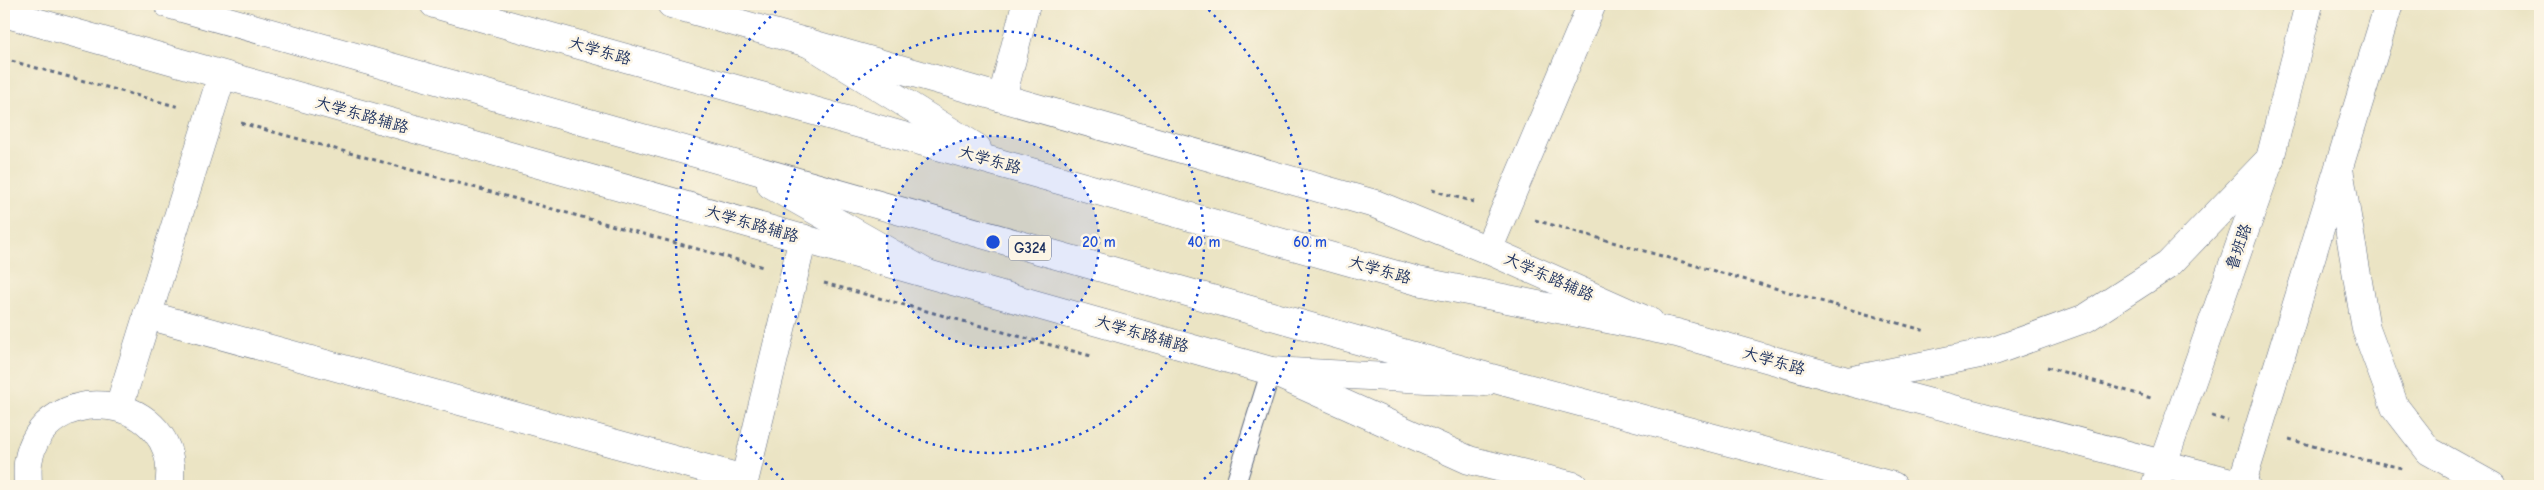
<svg xmlns="http://www.w3.org/2000/svg" width="2544" height="490" viewBox="0 0 2544 490" font-family="'Comic Neue','LXGW WenKai TC',sans-serif">
<rect width="100%" height="100%" fill="#fcf5e5"/>
<filter id="ink" filterUnits="userSpaceOnUse"><feTurbulence type="fractalNoise" baseFrequency=".02" numOctaves="2"/><feDisplacementMap in="SourceGraphic" scale="10" xChannelSelector="R" yChannelSelector="G"/><feConvolveMatrix kernelMatrix="1 2 1 2 8 2 1 2 1" color-interpolation-filters="sRGB"/></filter>
<filter id="wash" filterUnits="userSpaceOnUse"><feTurbulence type="fractalNoise" baseFrequency=".0096" numOctaves="4" result="noise"/><feDisplacementMap in="SourceGraphic" scale="20" xChannelSelector="R" yChannelSelector="G"/><feGaussianBlur stdDeviation="1.12" result="paint"/><feColorMatrix in="noise" values="0 0 0 0 0 0 0 0 0 0 0 0 0 0 0 0 0 1.4 0 .05"/><feComposite in="paint" operator="in"/></filter>
<g filter="url(#wash)">
<rect width="100%" height="100%" fill="#ebe4c4"/>
</g>
<g filter="url(#ink)">
<g fill="none" stroke-linecap="round" stroke-linejoin="round">
<g stroke="#646e82" stroke-width="21">
<path id="service" d="M1235 486 1271 371"/>
</g>
<g stroke="#646e82" stroke-width="29">
<g id="minor">
<path d="M1002 98 1026 4"/>
<path d="M1488 250 1592 4"/>
<path d="M147 315 744 479"/>
<path d="M119 407 222 75"/>
<path d="M28 486C28 479 27 470 28 463 42 374 185 393 169 486"/>
<path d="M743 486 803 238"/>
</g>
</g>
<g stroke="#646e82" stroke-width="29">
<g id="tertiary">
<path d="M671 4 1375 204 1488 250 1650 322"/>
<path d="M4 13 1271 371 1485 382"/>
</g>
</g>
<g stroke="#646e82" stroke-width="29">
<g id="secondary">
<path d="M1271 371 1469 460 1574 486"/>
<path d="M2155 486 2270 159 2309 4"/>
<path d="M2241 486 2389 4"/>
</g>
</g>
<g stroke="#646e82" stroke-width="29">
<g id="primary">
<path d="M168 4 1509 383 1893 486"/>
<path d="M434 4 1418 281 1677 333 1847 381 2246 486"/>
<path d="M807 42 977 148"/>
<path d="M2339 169 2366 329 2395 407 2429 451 2492 486"/>
<path d="M771 185 926 273"/>
<path d="M1853 380 1994 351 2086 318 2168 265 2270 159"/>
</g>
</g>
<g stroke="#646e82" stroke-width="3" stroke-dasharray="4 4" stroke-linecap="butt">
<path d="M4 59 179 107"/>
<path d="M241 123 763 267"/>
<path d="M1432 190 1474 202"/>
<path d="M1535 220 1926 331"/>
<path d="M824 283 1091 356"/>
<path d="M2047 367 2151 398"/>
<path d="M2212 416 2228 421"/>
<path d="M2289 439 2347 456 2402 468"/>
</g>
<use href="#service" stroke="#fff" stroke-width="19"/>
<use href="#minor" stroke="#fff" stroke-width="28"/>
<use href="#tertiary" stroke="#fff" stroke-width="28"/>
<use href="#secondary" stroke="#fff" stroke-width="28"/>
<use href="#primary" stroke="#fff" stroke-width="28"/>
</g>
</g>
<circle cx="993" cy="242" r="106" fill="#1d4ed8" fill-opacity=".12"/>
<g fill="none" stroke="#1d4ed8" stroke-width="2.5" stroke-dasharray="2.5 5">
<circle cx="993" cy="242" r="106"/>
<circle cx="993" cy="242" r="211"/>
<path d="M789 485A317 317 0 0 1 783 5M1203 5A317 317 0 0 1 1197 485"/>
</g>
<g text-anchor="middle" dominant-baseline="central" stroke-width="5" stroke-linejoin="round" paint-order="stroke">
<rect fill="#fcf5e5" stroke="#5e6a86" stroke-width="1" x="1009" y="235.5" width="42" height="25" rx="4"/>
<g font-size="15" font-weight="bold" fill="#1b2f5e">
<text x="1030" y="248">G324</text>
</g>
<g font-size="16" fill="#1b2f5e" stroke="#fcf5e5">
<text transform="translate(600 51) rotate(16)">大学东路</text>
<text transform="translate(362 115) rotate(16)">大学东路辅路</text>
<text transform="translate(990 160) rotate(16)">大学东路</text>
<text transform="translate(752 224) rotate(16)">大学东路辅路</text>
<text transform="translate(2239 247) rotate(-71)">鲁班路</text>
<text transform="translate(1380 270) rotate(16)">大学东路</text>
<text transform="translate(1549 277) rotate(24)">大学东路辅路</text>
<text transform="translate(1142 334) rotate(16)">大学东路辅路</text>
<text transform="translate(1774 361) rotate(16)">大学东路</text>
</g>
</g>
<circle cx="993" cy="242" r="8" fill="#1d4ed8" stroke="#fcf5e5" stroke-width="2.5"/>
<g font-size="15" text-anchor="middle" font-weight="bold" fill="#1d4ed8" stroke="#fcf5e5" stroke-width="5" stroke-linejoin="round" paint-order="stroke">
<text x="1099" y="247">20 m</text>
<text x="1204" y="247">40 m</text>
<text x="1310" y="247">60 m</text>
</g>
<rect width="2544" height="490" fill="none" stroke="#fcf5e5" stroke-width="20"/>
</svg>
